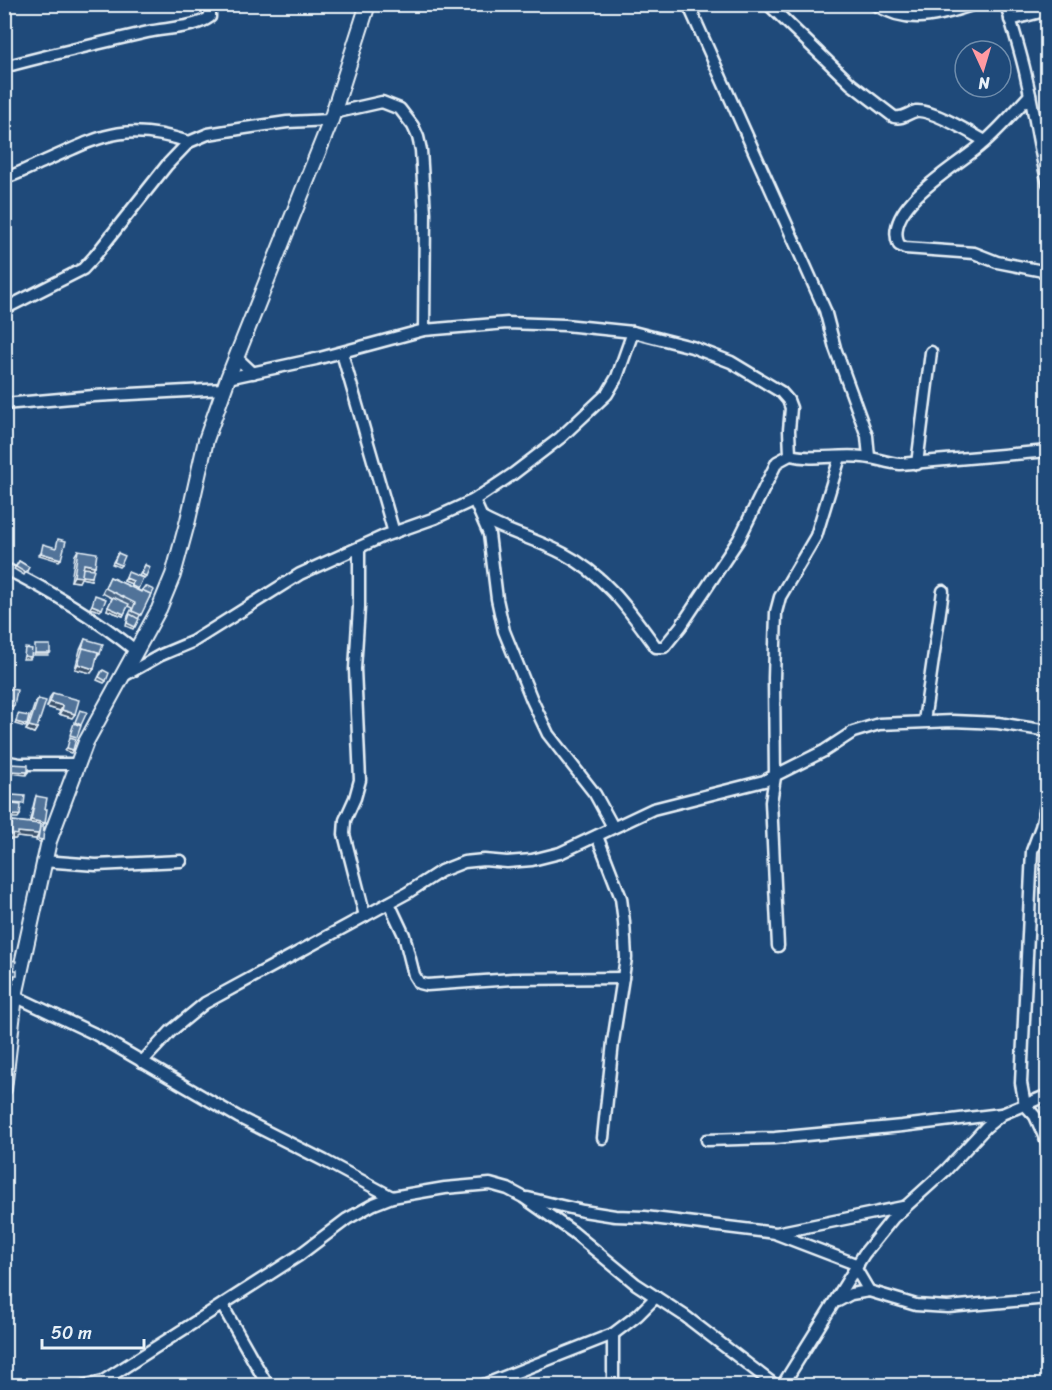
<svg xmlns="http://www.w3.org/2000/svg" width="1052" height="1390" viewBox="0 0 1052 1390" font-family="Sriracha,sans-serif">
<rect width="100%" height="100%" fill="#1f4a7a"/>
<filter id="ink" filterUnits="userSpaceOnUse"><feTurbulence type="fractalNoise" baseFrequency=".0167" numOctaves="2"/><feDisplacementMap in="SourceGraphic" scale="12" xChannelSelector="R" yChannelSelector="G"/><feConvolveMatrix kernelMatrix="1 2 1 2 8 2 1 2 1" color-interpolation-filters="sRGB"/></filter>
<g filter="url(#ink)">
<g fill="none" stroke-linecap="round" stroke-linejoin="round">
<g stroke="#e8f1f8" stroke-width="15">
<g id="minor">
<path d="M688 4 825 310 835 348 867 436 869 457"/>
<path d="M768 4 851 84 894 117C904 119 907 113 916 111 932 109 971 133 985 141"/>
<path d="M874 4C909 26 938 16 975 4"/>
<path d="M1006 4C1013 30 1022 55 1027 81 1035 115 1039 149 1048 183"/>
<path d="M1010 20 1048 10"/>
<path d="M4 67C52 54 100 43 148 32 166 28 195 28 210 17V4"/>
<path d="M1030 95C1014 112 999 130 981 145 959 165 881 207 899 245L905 248 974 253 997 262 1048 272"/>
<path d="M333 113 382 102 400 109 413 126 418 137 421 150 425 213 424 330"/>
<path d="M4 178C18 175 30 167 43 162 101 136 125 121 189 142"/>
<path d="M4 309 83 269 94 257 167 165 189 142 208 134 245 128 287 122 331 120"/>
<path d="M342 353 394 533"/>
<path d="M236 357 253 373"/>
<path d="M228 378 316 359 424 330 507 323 565 325 633 332 692 347 731 362 781 392 788 400 791 408 789 430 790 455 777 462 739 539 681 626 664 647H656C629 610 606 576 564 554 538 540 510 533 484 519"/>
<path d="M4 404 94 396 224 389"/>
<path d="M790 455C814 461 839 454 863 457 876 458 887 463 900 464L1048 451"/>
<path d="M917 464 931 352"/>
<path d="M474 500 489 534 497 599 504 631 532 700 548 734 595 794 613 827"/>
<path d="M359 548V607L355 669 360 780 355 798 345 820 344 834 365 916"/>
<path d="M4 568C51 591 95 618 135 650"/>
<path d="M120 678 161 655 192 642 300 574 384 536 435 518 474 500 513 474 560 438 607 394 617 377 633 332"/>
<path d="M924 721 943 591"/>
<path d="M4 761 20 764H76"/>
<path d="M1048 798 1041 827 1032 851 1021 1083 1025 1105 1035 1116 1048 1145"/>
<path d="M597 836 621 898 624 922 626 958 613 1042 603 1138"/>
<path d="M43 861 96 865 181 861"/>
<path d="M389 903 404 935 414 975 419 983 427 985 513 979 623 978"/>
<path d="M778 946 771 802 775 777 774 678 776 612 780 597 816 536 840 457"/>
<path d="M4 991 95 1034 238 1117 325 1161 392 1197"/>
<path d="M142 1062 171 1031 205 1003 407 893 441 871 464 862 484 860 507 862 532 860 560 853 653 809 764 781 824 751 853 732 879 724 953 721 998 723 1048 731"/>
<path d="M707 1140 775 1138 902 1126 1001 1114"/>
<path d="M528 1198 583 1211 615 1216 645 1217 776 1233 903 1207"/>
<path d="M777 1234 858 1265"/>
<path d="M856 1269 869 1291"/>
<path d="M838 1301 851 1294 869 1291 916 1305 948 1307 1048 1298"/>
<path d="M222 1305 268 1386"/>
<path d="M613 1334V1386"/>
<path d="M83 1386 103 1381 298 1256 347 1219 374 1204 392 1197 445 1188 490 1184 508 1189 523 1197 573 1232 636 1284 685 1316 776 1386"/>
<path d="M481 1386 613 1334 638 1315 656 1297"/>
<path d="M782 1386 864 1254 893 1218 946 1170 986 1127 1002 1114 1048 1095"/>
</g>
</g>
<g stroke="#e8f1f8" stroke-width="18">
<path id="tertiary" d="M4 1089 15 996 49 841 86 742 159 609 173 575 188 520 206 440 228 378 331 120 368 4"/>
</g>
<use href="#minor" stroke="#1f4a7a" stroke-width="10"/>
<use href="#tertiary" stroke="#1f4a7a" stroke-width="14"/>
</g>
<g fill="#466384" stroke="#e8f1f8" stroke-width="1.5">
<path d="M78 550 93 569 91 580 81 578 79 582 71 581 75 555Z"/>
<path d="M118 553 121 565 119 567 112 564Z"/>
<path d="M19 561 29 567 24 575 14 569Z"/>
<path d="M145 565 146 576 144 578 139 576Z"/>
<path d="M128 572 138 590 151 596 149 598 133 629 126 626 128 616 132 608 128 606 123 616 107 610 112 598 102 593 110 577 131 587 132 584 124 581Z"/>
<path d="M85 639 100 654 98 656H97L94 669 91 673 75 669 80 650Z"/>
<path d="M101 672 106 681 104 683 97 680Z"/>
<path d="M53 693 75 714 72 718 59 714 60 711 47 707 50 697Z"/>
<path d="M38 699 37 728 34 733 26 730 35 703Z"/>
<path d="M36 796 43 825 40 824 41 842 36 841 37 837 36 839 17 837 15 839H8L9 826 12 821 40 824 29 823 35 799Z"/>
<path d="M10 960 14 970 15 978H13L11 986H5L6 972Z"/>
</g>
<g fill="#39506b" stroke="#e8f1f8" stroke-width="1.5">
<path d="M41 553 61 559 59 561 39 555Z"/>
<path d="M84 564 95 566 92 570 81 569Z"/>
<path d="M74 576H82L92 577 91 580 81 578 79 582 71 581Z"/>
<path d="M126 578 133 581 132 584 124 581Z"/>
<path d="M92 605 102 609 100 611 90 608Z"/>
<path d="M108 607 124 614 123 616 107 610Z"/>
<path d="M35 653H50L48 655H33Z"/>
<path d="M24 656 31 657 30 659H23Z"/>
<path d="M78 664 94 669 91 673 75 669Z"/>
<path d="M50 702 63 706 60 711 47 707Z"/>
<path d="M4 705 14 706 11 710H4Z"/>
<path d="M62 710 75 714 72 718 59 714Z"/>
<path d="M16 722 27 725 25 727 15 724Z"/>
<path d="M29 726 37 728 34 733 26 730Z"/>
<path d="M67 748 73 750 71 753 65 751Z"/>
<path d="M10 771 28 772 26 775 8 773Z"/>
<path d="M20 815 18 818H4V816Z"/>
<path d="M31 820 45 823 43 825 29 823Z"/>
<path d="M18 832 39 834 36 839 17 837 15 839H8L11 834Z"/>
<path d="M6 984H13L11 986H5Z"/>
</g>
<g fill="#517399" stroke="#e8f1f8" stroke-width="1.5">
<path d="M58 539 66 541 61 559 41 553 43 544 56 548Z"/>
<path d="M78 550 97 553 95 566 84 564 82 577 74 576Z"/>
<path d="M118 553 125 556 121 565 114 562Z"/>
<path d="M19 561 29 567 26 573 16 567Z"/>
<path d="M145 565 150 567 146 576 141 574Z"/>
<path d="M83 568 94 569 92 577 82 576Z"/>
<path d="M128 572 143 578 138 589 132 586 133 581 126 578Z"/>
<path d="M110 577 141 592 142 590 151 594 141 615 132 611 135 603 105 588Z"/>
<path d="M145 586 154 590 151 596H150L151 594 142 590Z"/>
<path d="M95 595 106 599 102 609 92 605Z"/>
<path d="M113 597 129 604 124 614 108 607Z"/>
<path d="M130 614 139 619 135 627 127 623Z"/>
<path d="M85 639 103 644 100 654 98 653V652L82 648Z"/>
<rect x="35" y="645" width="15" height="8"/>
<path d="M25 648 32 649 31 657 24 656Z"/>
<path d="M83 648 98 652 94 669 78 664Z"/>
<path d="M103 670 109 673 106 681 99 677Z"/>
<path d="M4 688 17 690 14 706 4 705Z"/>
<path d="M53 693 79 700 75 714 62 710 63 706 50 702Z"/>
<path d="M38 699 46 701 37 728 29 726Z"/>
<path d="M80 710 87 712 81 725 75 722Z"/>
<path d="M18 714 29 716 27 725 16 722Z"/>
<path d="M74 723 81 726 77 737 70 735Z"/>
<path d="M70 737 76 739 73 750 67 748Z"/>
<path d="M4 764H9L8 768 4 767Z"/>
<path d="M10 764 28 765V772L10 771Z"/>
<path d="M4 794 10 795 9 802 4 801Z"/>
<path d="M12 795 25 796 24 804 11 803Z"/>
<path d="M36 796 47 798 45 809H47L45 823 31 820Z"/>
<path d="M4 803 21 805 20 815 4 816Z"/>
<path d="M12 821 40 824 39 834 18 832V835L11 834Z"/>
<path d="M40 827H44L43 840 38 839Z"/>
<path d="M10 960 16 961 14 970 9 968Z"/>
<path d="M7 970H17V975H13V984H6Z"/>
</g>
</g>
<rect width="1052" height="1390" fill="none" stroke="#1f4a7a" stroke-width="24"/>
<rect x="12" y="12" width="1028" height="1366" fill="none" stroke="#e8f1f8" stroke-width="2" filter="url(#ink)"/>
<g transform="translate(983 69) rotate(176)"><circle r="28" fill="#1f4a7a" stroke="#6f8dac" stroke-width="1.5"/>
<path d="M0-4.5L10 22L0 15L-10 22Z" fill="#ff9aa2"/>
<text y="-9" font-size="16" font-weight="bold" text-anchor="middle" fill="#e8f1f8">N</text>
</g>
<path d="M42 1339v9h102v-9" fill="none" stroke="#e8f1f8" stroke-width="3"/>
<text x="51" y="1339" font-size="18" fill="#e8f1f8" stroke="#1f4a7a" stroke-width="4.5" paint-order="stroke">50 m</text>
</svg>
